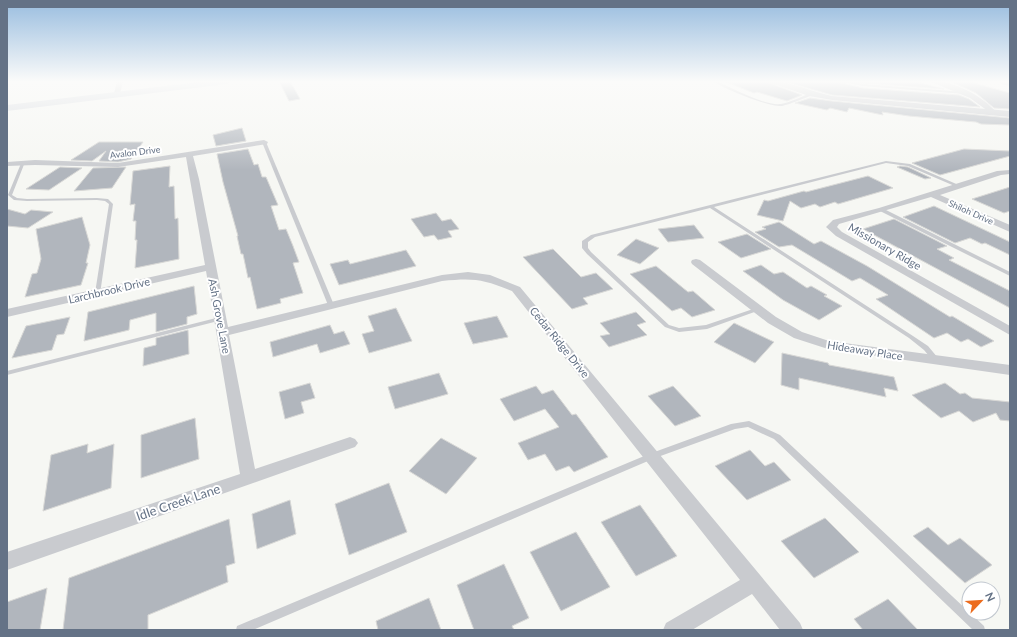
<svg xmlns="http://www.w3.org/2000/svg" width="1017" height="637" viewBox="0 0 1017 637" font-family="Lato,sans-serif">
<rect width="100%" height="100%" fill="#f6f7f3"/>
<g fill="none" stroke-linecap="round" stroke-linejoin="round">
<path fill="#c2cbd1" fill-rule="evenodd" d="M1000 81H1010V86L1001 84Z"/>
</g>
<g fill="#b1b6bd" stroke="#d8d8d6">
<path d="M279 81H290L300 99 289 101Z"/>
<path d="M726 81H764L802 95 787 101 757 92 754 93 726 82Z"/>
<path d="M783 81H837L838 82 863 88 959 95 969 99 980 107 832 95Z"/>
<path d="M853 81H912L944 89 863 83Z"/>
<path d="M967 81 1010 93V109L994 108 976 93 954 83Z"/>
<path d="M810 98 832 101 1010 118V125L981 124 976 122 909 116 882 112 883 115 849 108 847 112 830 108 827 110 795 103Z"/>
<path d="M242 128 246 141 216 146 213 135Z"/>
<path d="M99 142H143L131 159 118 162 99 161 106 151 92 161 71 160Z"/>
<path d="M248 149 254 165 258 164 262 177H266L278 205 271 206 279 230 286 229 293 246 299 262 293 263 303 293 280 299 281 303 257 309 250 277 248 278 243 254H241L237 236H238L223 182 217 154Z"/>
<path d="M964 149 1010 151V156L940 175 912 163Z"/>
<path d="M170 166 169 187 174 186 175 219 178 218 179 259 135 268 137 240H135L136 221H133L135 204 130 205 133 171Z"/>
<path d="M900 166 908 167 931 178 925 179 897 167Z"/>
<path d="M60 167 82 168 49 190 26 189Z"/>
<path d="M126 167 112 188 74 191 93 168Z"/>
<path d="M868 176 893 188 838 204 835 202 820 207 815 204 801 208 790 201 783 221 757 215 764 200 768 201 804 191 806 192Z"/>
<path d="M1010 187V211L1004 213 972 199Z"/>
<path d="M934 206 1010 242V255L985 243 982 244 970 238 955 243 903 217Z"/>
<path d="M7 209 25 214 31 210 53 212 28 228 7 226Z"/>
<path d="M436 213 442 221 451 219 459 229 448 231 452 237 438 240 434 235 424 237 411 219Z"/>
<path d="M82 217 90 245 86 263H88L81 285 25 297 32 274 37 273 41 259 36 229Z"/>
<path d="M894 219 947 246 937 249 954 258 949 260 1010 291V308L863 229Z"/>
<path d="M779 222 814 244 821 241 867 266 950 317 952 316 994 341 981 347 968 339 961 342 947 333 934 338 876 299 888 295 860 278 852 281 792 245 779 247 755 232 766 229 762 227Z"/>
<path d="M694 225 704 238 668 242 658 229Z"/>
<path d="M747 234 771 249 741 258 718 242Z"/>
<path d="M636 239 659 248 640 264 617 255Z"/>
<path d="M553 249 581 277 596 273 613 289 583 298 588 304 572 309 523 257Z"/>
<path d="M406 250 416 266 339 285 330 264 348 260 350 264Z"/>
<path d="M761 265 774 274 783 272 807 288 811 286 827 295 824 296 842 306 819 320 783 300 743 271Z"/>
<path d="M656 266 688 292 693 291 715 310 692 317 681 308 672 311 630 274Z"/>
<path d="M194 286 197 314 187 317V324L156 332V313L130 320 129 330 84 341 88 312Z"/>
<path d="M396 308 412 341 369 353 362 334 374 331 368 316Z"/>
<path d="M636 312 646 322 637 325 647 335 609 347 600 336 610 334 600 323Z"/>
<path d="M497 316 508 337 473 344 464 323Z"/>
<path d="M70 317 64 334 57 335 52 350 12 358 26 326Z"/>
<path d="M734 323 774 342 755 363 714 342Z"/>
<path d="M330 325 334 334 344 331 350 344 320 353 317 344 273 357 270 342Z"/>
<path d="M188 330 189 354 143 366 144 348 156 345V338Z"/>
<path d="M782 353 828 363 829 365 894 377 898 391 884 388 886 397 799 378V390L781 385Z"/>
<path d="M439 373 448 394 395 409 388 387Z"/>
<path d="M310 383 315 398 301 402 304 413 285 419 279 392Z"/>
<path d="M945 383 960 394 965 393 972 398 1010 402V421L1000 420 996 413 973 422 959 411 941 418 912 395Z"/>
<path d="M536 386 542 394 553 390 572 415 576 414 608 457 574 472 569 466 556 471 545 454 528 460 518 443 559 427 545 409 514 421 500 399Z"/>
<path d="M673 386 701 416 675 426 648 396Z"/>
<path d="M195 418 199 459 141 478V435Z"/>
<path d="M441 438 477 458 446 494 409 471Z"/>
<path d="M88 444 87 453 114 444 111 488 43 511 51 455Z"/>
<path d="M750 450 765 466 774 462 791 480 747 500 715 466Z"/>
<path d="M389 483 407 532 349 555 335 504Z"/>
<path d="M290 500 296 534 257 549 252 514Z"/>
<path d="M640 505 677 556 636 576 601 522Z"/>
<path d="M825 518 859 552 814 578 781 541Z"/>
<path d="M229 519 235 563 226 566 228 582 148 615V630H63L69 578Z"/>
<path d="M928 527 948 545 960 538 992 565 965 583 913 536Z"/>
<path d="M576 532 610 587 561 611 530 552Z"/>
<path d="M504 564 529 618 512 626 514 630H474L457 585Z"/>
<path d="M47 588 40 630H7V602Z"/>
<path d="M429 598 441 630H378L376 621Z"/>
<path d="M888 599 918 630H863L854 619Z"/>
</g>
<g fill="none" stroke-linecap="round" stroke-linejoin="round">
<g fill="#c9cbcf" fill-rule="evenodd">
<path d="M713 81H716C733 88 764 106 781 104 789 103 803 96 811 93L814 94C809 97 787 105 782 106 768 107 724 89 713 81Z"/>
<path d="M838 81H844L863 84 965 92 967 93 965 94 863 86Z"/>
<path d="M263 141 266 142 334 305 333 306 331 307 328 305 262 142Z"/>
<path d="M22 161 25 162 12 195 17 198 27 199 97 198 108 199 113 204 100 294H96L95 293 109 204 105 201 97 200 27 201 14 200 8 195Z"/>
<path d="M886 161 910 164 961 186 957 187 908 166 886 163 714 207 913 336 928 346 938 358 939 360 938 362H934L924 350 909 338 710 208 595 237 588 242V248L591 252 669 325 679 328 706 325 756 308 758 307 761 309 760 310 707 329 679 332 665 327 587 254 582 248V241L591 235Z"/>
<path d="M880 209H884L1010 272V276L880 211Z"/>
<path d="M220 317 223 319 222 320 7 375V371Z"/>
<path d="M749 421 780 435 984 626 985 630H973L774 439 748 427 735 429 655 458 253 630H236L237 626 649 454 731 424Z"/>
</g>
<g fill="#c9cbcf" fill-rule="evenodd">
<path d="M117 81H123L120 94 117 96 114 94Z"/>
<path d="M929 81C953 80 982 95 997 113L992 114 970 98Z"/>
<path d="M264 140 268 142 267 144 193 156 199 179 228 327 442 275 468 272 490 275 520 287 800 623 803 630H780L752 594 692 630H663L666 623 740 580 512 291C482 279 474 278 442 281L229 335 255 469 350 437 355 439 358 443 355 447 7 570V552L240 474 206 271 7 317V309L205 265 186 157 118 167 35 165 7 166V162L35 160 118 163Z"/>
<path d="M1010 170V174L1001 175 940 195 1010 225V232L931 197 839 224 837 227 842 232 1010 326V335L836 236 826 227 833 220 879 208 997 171Z"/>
<path d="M696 259 700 260 776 317 802 332 829 341 1010 365V375L828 349 794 338 768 323 692 264 691 262 692 260Z"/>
</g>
<path fill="#c9cbcf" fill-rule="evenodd" d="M765 81C787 80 810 91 832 96L1010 111V117L832 100 809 96Z"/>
<path fill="#d6dadf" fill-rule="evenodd" d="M207 81H231L227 84 7 111V105Z"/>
</g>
<linearGradient id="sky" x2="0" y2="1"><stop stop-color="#99bddf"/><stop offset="0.48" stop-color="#fbfbfa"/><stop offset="1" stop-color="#fbfbfa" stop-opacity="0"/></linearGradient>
<rect width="1017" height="170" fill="url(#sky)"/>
<g text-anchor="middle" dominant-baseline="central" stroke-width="4" stroke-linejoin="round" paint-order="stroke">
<g font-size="9" fill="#647286" stroke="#fff">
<text transform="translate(135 152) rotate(-7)">Avalon Drive</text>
<text transform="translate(971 212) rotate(24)">Shiloh Drive</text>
</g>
<g font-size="11" fill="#647286" stroke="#fff">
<text transform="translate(885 246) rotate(30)">Missionary Ridge</text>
<text transform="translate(109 290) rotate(-13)">Larchbrook Drive</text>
<text transform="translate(220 316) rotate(79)">Ash Grove Lane</text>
<text transform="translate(560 342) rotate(51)">Cedar Ridge Drive</text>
<text transform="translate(865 350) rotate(9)">Hideaway Place</text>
</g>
<g font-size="13" fill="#647286" stroke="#fff">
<text transform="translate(178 502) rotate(-19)">Idle Creek Lane</text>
</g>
</g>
<rect width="1017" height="637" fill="none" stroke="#647286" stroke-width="16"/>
<g transform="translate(981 601) rotate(65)"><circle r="19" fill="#ffffff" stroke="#c1c7cf"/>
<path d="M0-3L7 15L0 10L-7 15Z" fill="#ec6c1e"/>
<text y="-6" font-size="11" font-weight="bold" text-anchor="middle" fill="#647286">N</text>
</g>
</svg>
